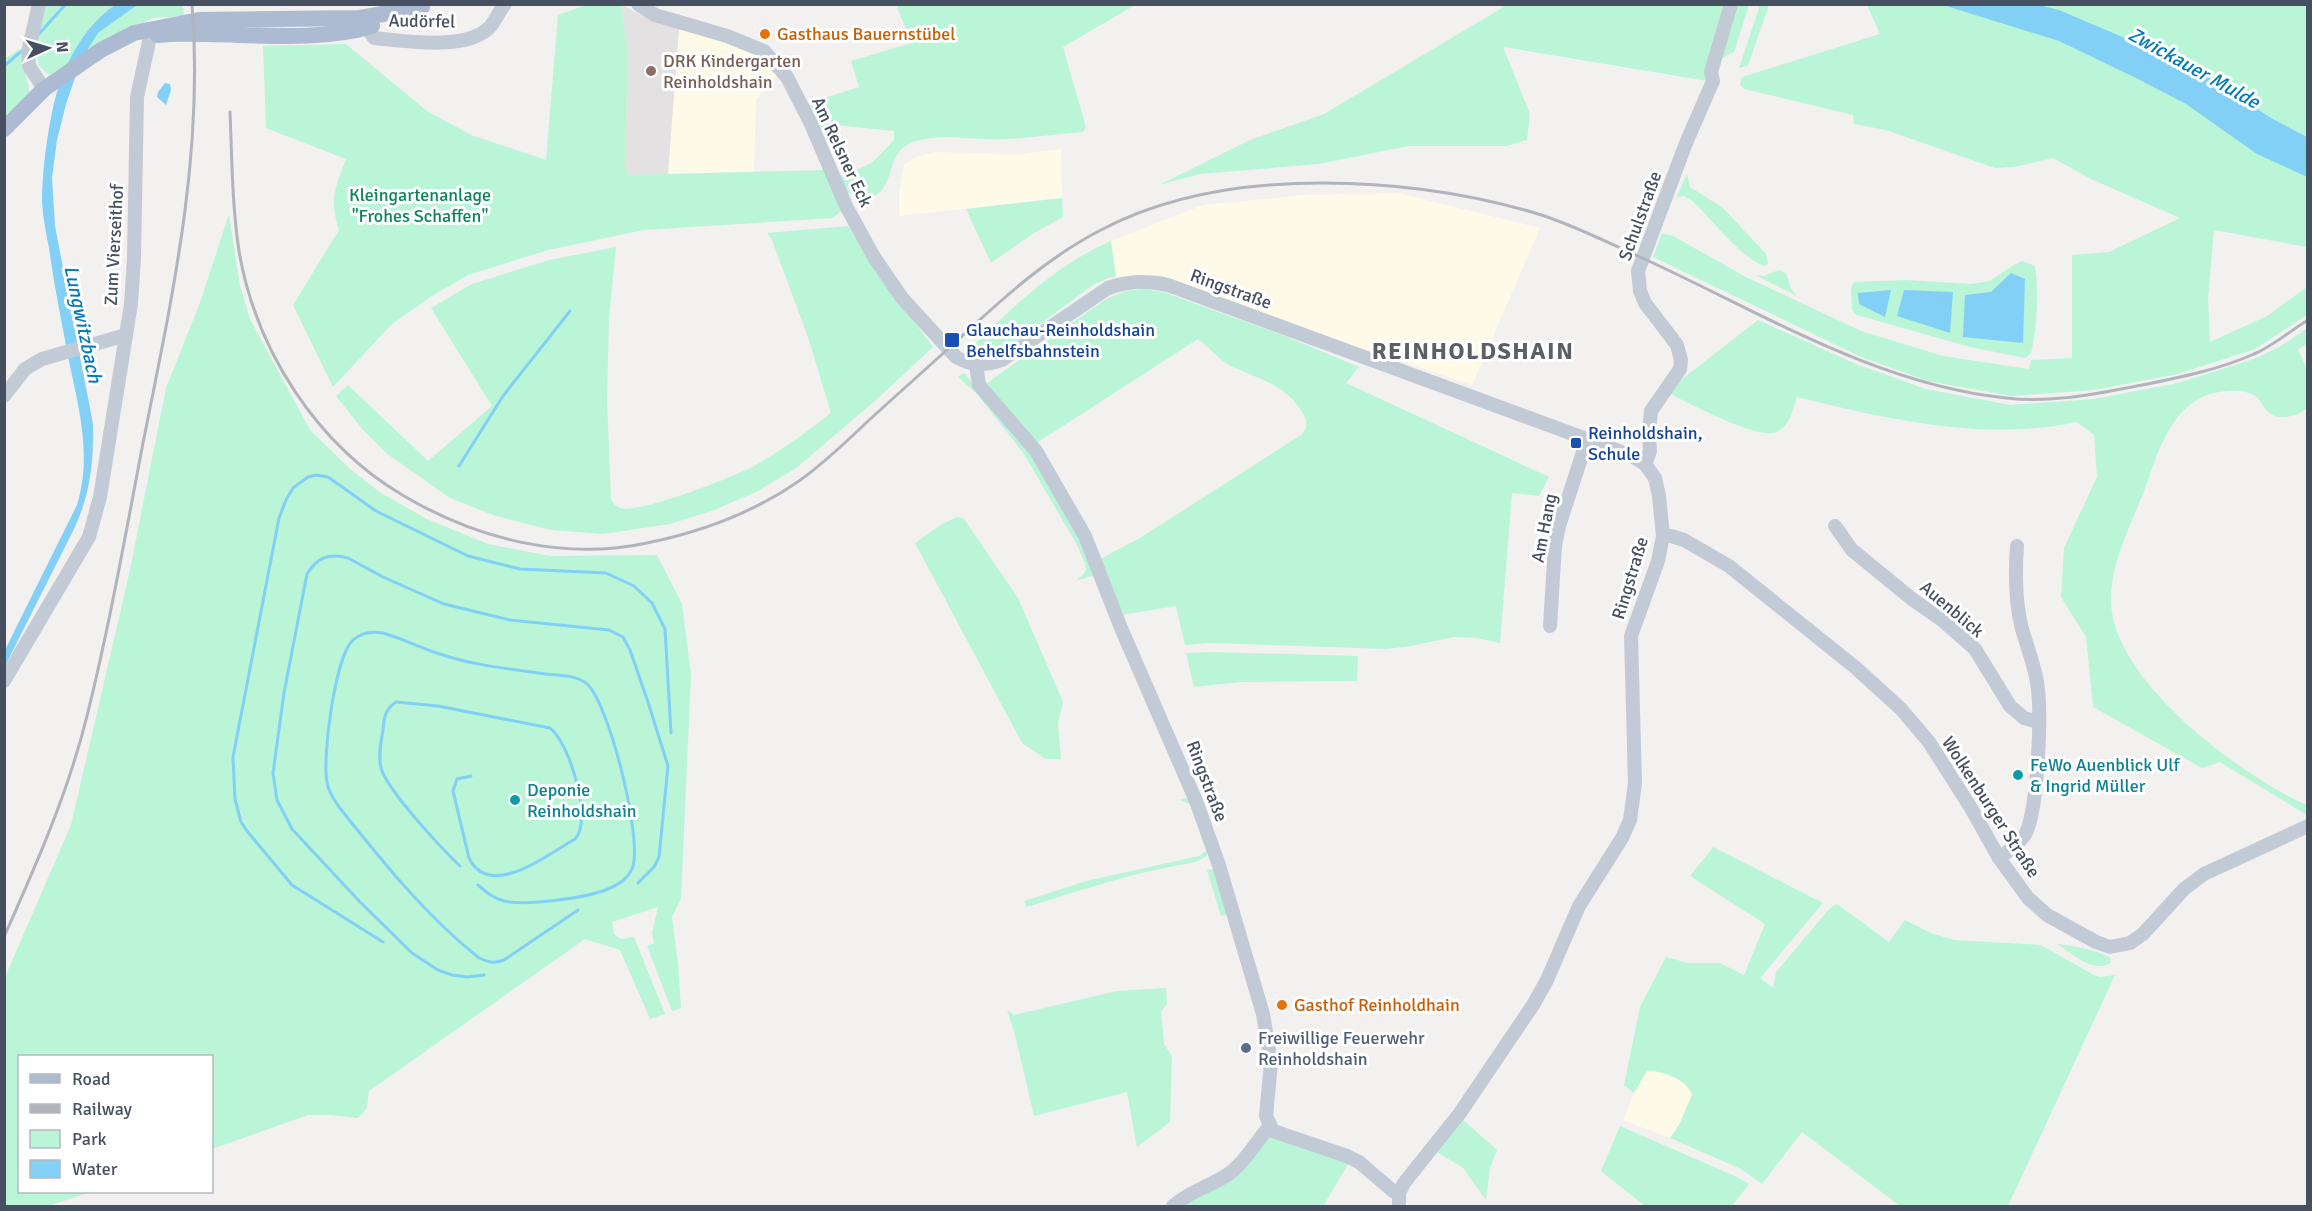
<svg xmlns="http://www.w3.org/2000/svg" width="2312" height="1211" viewBox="0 0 2312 1211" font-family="Signika,sans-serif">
<rect width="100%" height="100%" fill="#f3f0f0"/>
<g fill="#fefae8">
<path d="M679 28 723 40 758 54 778 73 756 100 754 172 668 174Z"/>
<path d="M1061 149 1062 198 899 216V194L904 165 916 157 935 152 1018 154Z"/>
<path d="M1398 193 1540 228 1472 385 1312 332 1161 275 1116 277 1111 241 1203 205 1304 195Z"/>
<path d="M1655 1070 1680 1081 1690 1088 1692 1095 1679 1125 1670 1138 1623 1120 1640 1080 1647 1071Z"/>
</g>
<path fill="#e4e1e2" d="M621 5 658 23 679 28 668 174 627 175 625 156 628 53Z"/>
<g fill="#baf5d8" fill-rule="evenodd">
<path d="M45 5H183L184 16 153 18 49 75 39 66 35 49Z"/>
<path d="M586 5H621L628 53 625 156 627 175 824 170 841 211 833 218 644 230 548 250 468 275 432 296 392 324 333 387 293 305 339 230C329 199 335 188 346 159L266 128 263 46 346 44 427 111 471 135 546 160 558 15Z"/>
<path d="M896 5H1135L1063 47 1086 127 1083 132C1057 134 1031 138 1005 139 975 141 941 132 913 142 890 151 894 171 884 187 876 201 858 198 847 192L839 177 872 163 894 140V131L834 125 823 127 821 133 806 104 859 87 851 61 912 43Z"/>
<path d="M1507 5H1723L1706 70 1707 81 1503 47 1530 114 1527 140 1507 146H1409L1319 164 1200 174 1159 185 1250 140 1324 114Z"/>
<path d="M1737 5H1749L1734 52 1722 58Z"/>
<path d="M1760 5H1769L1748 66 1739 68Z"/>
<path d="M1867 5H2307V247L2214 230 2208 299 2210 342 2267 316 2307 287V315L2255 349 2178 374 2094 390 2011 396 1928 381 1861 357 1653 257 1662 233 1673 236 1744 276 1861 331 1943 356 2029 369 2031 360 2072 358V255L2109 252 2180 218 2091 179 2053 158 2014 167 1995 168 1886 130 1854 124 1853 115 1744 89 1740 85 1742 77 1880 34Z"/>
<path d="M19 49 30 92 5 120V59Z"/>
<path d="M1687 174 1690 187 1723 208 1766 254 1768 263 1765 266C1742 260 1710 216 1691 200L1684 196 1678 197 1675 201Z"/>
<path d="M1062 198 1063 217 1034 233 991 263 966 209Z"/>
<path d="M229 214 240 286 250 319 310 430 350 469 381 493 427 519 488 544 550 556 657 555 682 604 691 675 681 899 672 917 678 964 681 1008 672 1011 647 946 654 943 652 933 658 907 612 922 614 934 621 939 634 937 665 1014 650 1019 620 950 585 939 369 1091 367 1108 358 1118 331 1115H308L212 1149V1056H20V1192H91L48 1206H5V977L71 825 130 570 166 388 201 300Z"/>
<path d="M848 226 898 300 933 347 876 400 795 469 754 493 714 510 670 524 603 534 551 530 493 515 450 498 386 453 364 431 336 396 348 385 428 461 492 406 431 308 472 284 549 260 616 247 609 318 607 400 611 499C613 503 616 507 621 508 640 514 736 476 756 465 783 449 807 432 831 413L809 340 772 240 767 233Z"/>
<path d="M1111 241 1116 277 1108 278 1093 285 999 354 986 356 966 352C1010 310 1055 265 1111 241Z"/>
<path d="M2022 261 2035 266C2039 290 2037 330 2031 353L2025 358 1970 347 1857 315 1852 310 1851 287 1854 282 1905 280 1971 284 1990 281 2012 266ZM2011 273 1963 337 1991 293Z"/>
<path d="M1779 270 1786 273 1791 289 1797 296 1755 275 1763 276Z"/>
<path d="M1143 289 1163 292 1285 336 1359 367 1346 383 1549 477 1539 496 1512 493 1500 643 1476 638 1454 637 1411 646 1387 649 1210 643 1185 645 1176 606 1121 615 1100 559 1140 538 1301 435C1309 426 1307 420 1301 410 1284 384 1258 379 1231 366 1219 360 1209 347 1198 339L1035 444 987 383 1106 299 1126 291Z"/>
<path d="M1758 320 1856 364 1926 389 2010 405 2094 399 2178 383 2257 358 2286 343 2307 328V343L2298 350 2307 369V408C2296 417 2277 422 2266 410 2263 406 2260 399 2255 396 2243 387 2215 391 2202 397 2167 415 2157 456 2144 491 2131 525 2111 562 2111 599 2110 679 2241 776 2307 805V815L2220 762 2202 768 2093 707 2086 637 2061 597 2064 548 2097 477 2094 435 2077 422C1984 442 1887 419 1797 397 1792 411 1791 424 1777 432 1759 441 1687 402 1668 393L1677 383Z"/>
<path d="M964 373 1030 452 1082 542 1095 575 1075 581 1083 575 1086 570 1085 563 1077 545 1024 454 977 394 958 377Z"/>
<path d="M957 517 964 519 1018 598 1063 702 1058 724 1061 759H1046L1022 743 915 543 942 524Z"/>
<path d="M1212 652 1358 656 1357 681 1241 682 1194 687 1186 653Z"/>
<path d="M1190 797 1208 854C1199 864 1182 864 1170 867 1121 876 1074 893 1026 907L1024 901 1086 881 1199 856 1206 851 1190 804 1180 800Z"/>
<path d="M1713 847 1823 903 1760 978 1773 988 1776 972 1830 908 1837 904 1889 942 1905 920 1931 933 1954 940 2041 945 2094 975 2100 977 2115 975 2008 1206H1900L1802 1132 1762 1184 1741 1169 1670 1138 1679 1125 1692 1095C1687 1079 1663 1070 1647 1071L1634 1093 1624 1085 1640 1007 1666 957 1688 963H1720L1744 975 1765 924 1690 876Z"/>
<path d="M1214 869 1227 915 1221 916 1207 870Z"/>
<path d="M2057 944C2075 946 2094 949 2111 958L2110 963C2094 974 2071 953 2057 944Z"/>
<path d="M1166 988 1167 1004 1161 1012 1164 1044 1172 1056 1170 1122 1137 1147 1127 1092 1034 1116 1014 1031 1007 1010 1014 1015 1117 991Z"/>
<path d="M1462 1119 1497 1150 1490 1168 1486 1200 1463 1168 1437 1152Z"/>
<path d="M1620 1126 1737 1177 1749 1184 1732 1206H1645L1601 1171Z"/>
<path d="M1273 1136 1350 1161 1325 1203 1326 1206H1179L1268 1137Z"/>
</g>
<g fill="#82d0f6">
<path d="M2035 4 2059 10 2193 67 2271 118 2307 137V177L2257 154 2186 104 2136 78 2059 41 1943 5Z"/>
<path d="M115 5H137L98 33 81 60 66 104 57 140 52 178 55 226 93 424C94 462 90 495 74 529L5 666V650L77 505C92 456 79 409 69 361 62 323 54 286 49 248 46 233 43 218 42 203 42 170 47 135 54 103 64 65 82 28 115 5Z"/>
<path d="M165 83 170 84 171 90 166 105 157 97 158 92Z"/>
<path d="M2011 273 2025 279 2023 343 1963 337 1965 295 1991 292Z"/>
<path d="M1891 290 1885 317 1859 304 1858 293Z"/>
<path d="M1904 290 1953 292 1950 333 1897 316Z"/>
</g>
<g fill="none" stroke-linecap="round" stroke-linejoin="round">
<g stroke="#82d0f6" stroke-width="3">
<path d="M37 36 66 4"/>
<path d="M4 66 24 49"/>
<path d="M459 466 503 396 570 311"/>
<path d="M460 866C442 849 387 790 381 768 378 756 381 742 383 730 384 718 385 709 396 702L438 706 550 728C570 743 593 822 575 839 548 854 490 901 469 858L453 791 457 779 471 776"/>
<path d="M478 885C486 892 493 898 504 901 527 906 586 898 608 889 617 886 628 878 632 869 644 843 609 701 586 683 575 675 558 675 546 674 512 669 476 666 443 655 423 649 404 639 383 633 372 631 362 632 353 640 335 656 322 758 327 782 328 792 334 799 339 807 382 861 425 915 479 958 488 962 494 964 504 960L578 910"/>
<path d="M383 942 292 885 247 831 241 822 235 799 233 757 279 518 286 500 293 488 308 477 316 475 328 477 376 511 468 556 520 569 606 573 634 586 652 603 665 629 671 733"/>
<path d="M484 975 467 977 452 975 438 970 412 953 360 902 292 829 277 800 273 773 284 693 307 574C317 557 330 553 348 558L383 577 444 604 510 620 609 630 623 637 630 650 648 702 668 766 659 857 654 867 638 883"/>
</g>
<g stroke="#c2cad6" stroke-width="14">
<path d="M39 4 28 52 29 66 44 89"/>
<path d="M638 4 655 15 727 36 764 51 787 77 811 124 846 206 874 257 902 298 956 357C972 366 985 366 1002 360L1108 288C1129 281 1146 280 1168 285L1630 455 1645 464 1655 478 1659 496 1663 536 1658 561 1631 636 1635 783 1630 820 1622 838 1579 906 1547 980 1533 1005 1460 1113 1404 1183 1399 1193"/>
<path d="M366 27 374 38C406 41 464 51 489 28 495 22 499 11 505 4"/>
<path d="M976 364 979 385 1036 451 1085 536 1121 628 1196 801 1218 862 1263 1014 1271 1063 1266 1116 1273 1131 1347 1156 1359 1162 1393 1191 1399 1193V1206"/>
<path d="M4 396 25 369 42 359 126 335"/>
<path d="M1645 464 1650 451 1649 431 1651 411 1680 369 1681 360 1677 345 1645 303 1640 291 1638 271 1686 143 1713 81 1711 72 1731 4"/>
<path d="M1835 526 1852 550 1912 599 1942 620 1975 649 2010 706 2024 718 2039 722"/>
<path d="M1663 536H1671L1684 540 1729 566 1856 668 1901 709 1929 742 1971 808 1999 858 2028 898 2047 915 2096 942 2110 947 2130 943 2143 934 2184 889 2204 874 2308 826"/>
<path d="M1550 626 1555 545 1559 526 1587 440"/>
<path d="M4 681 89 537 100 497 131 304 134 258 137 97 150 37 149 29"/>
<path d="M1999 858C2009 851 2020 843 2026 833 2038 807 2042 711 2037 682 2034 664 2027 646 2022 629 2015 602 2015 574 2017 546"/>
<path d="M1173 1206C1189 1191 1212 1186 1230 1173 1247 1160 1256 1141 1270 1126"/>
</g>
<g stroke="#adbbd2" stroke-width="16">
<path d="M158 35C175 33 193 34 210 34 263 35 320 41 372 26"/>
<path d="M4 129 44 89 101 50 134 33 199 20 360 18 422 7"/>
</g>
<g stroke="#b1b4bb" stroke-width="3">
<path d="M230 112C232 158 232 205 239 251 256 351 317 445 404 496 477 539 564 561 647 543 701 532 753 513 799 481 823 464 845 443 866 423 894 397 923 372 951 346 997 304 1044 259 1101 230 1169 194 1246 183 1322 183 1394 183 1467 193 1535 213 1572 224 1606 242 1640 257 1759 311 1874 384 2006 398 2047 403 2091 395 2132 387 2172 379 2216 371 2254 354 2273 346 2290 331 2308 320"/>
<path d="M4 937C36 865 68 793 87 716 110 624 126 531 144 438 173 293 204 153 192 4"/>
</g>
</g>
<g fill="#e8710a" stroke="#fff" stroke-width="2">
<circle cx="765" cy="34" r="6"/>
<circle cx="1282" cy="1005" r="6"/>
</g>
<circle fill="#8d6e63" stroke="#fff" stroke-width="2" cx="651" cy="71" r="6"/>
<g fill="#1a4fb4" stroke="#fff" stroke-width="2">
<rect x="944" y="332" width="16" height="16" rx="3"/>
<rect x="1570" y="437" width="12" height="12" rx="3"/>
</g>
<g fill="#0f9aa8" stroke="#fff" stroke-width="2">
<circle cx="2018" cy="775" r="6"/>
<circle cx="515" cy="800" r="6"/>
</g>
<circle fill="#5c6f8a" stroke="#fff" stroke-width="2" cx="1246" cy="1048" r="6"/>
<g text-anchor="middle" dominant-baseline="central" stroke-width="6" stroke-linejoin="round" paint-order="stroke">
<g font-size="18" fill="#465060" stroke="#fff">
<text transform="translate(422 21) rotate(1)">Audörfel</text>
<text transform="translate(842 152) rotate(65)">Am Relsner Eck</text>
<text transform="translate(1640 216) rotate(-70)">Schulstraße</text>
<text transform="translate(114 245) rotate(-87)">Zum Vierseithof</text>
<text transform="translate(1231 289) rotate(20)">Ringstraße</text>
<text transform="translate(1544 528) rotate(-79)">Am Hang</text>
<text transform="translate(1630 578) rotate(-73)">Ringstraße</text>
<text transform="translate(1952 609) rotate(40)">Auenblick</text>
<text transform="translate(1207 781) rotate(69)">Ringstraße</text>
<text transform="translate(1991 807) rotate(57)">Wolkenburger Straße</text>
</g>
<g font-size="18" fill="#c56008" stroke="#fff" text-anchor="start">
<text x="777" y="34">Gasthaus Bauernstübel</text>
<text x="1294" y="1005">Gasthof Reinholdhain</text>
</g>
<g font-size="18" fill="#785e54" stroke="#fff" text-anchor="start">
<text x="663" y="61">DRK Kindergarten<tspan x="663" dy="21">Reinholdshain</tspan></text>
</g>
<g font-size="18" fill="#0c8557" stroke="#fff">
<text x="420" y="195">Kleingartenanlage<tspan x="420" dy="21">"Frohes Schaffen"</tspan></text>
</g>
<g font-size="18" fill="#164399" stroke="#fff" text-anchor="start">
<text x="966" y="330">Glauchau-Reinholdshain<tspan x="966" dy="21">Behelfsbahnstein</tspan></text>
<text x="1588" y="433">Reinholdshain,<tspan x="1588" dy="21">Schule</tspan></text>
</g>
<g font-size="18" fill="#0d838f" stroke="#fff" text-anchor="start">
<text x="2030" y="765">FeWo Auenblick Ulf<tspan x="2030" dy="21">&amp; Ingrid Müller</tspan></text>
<text x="527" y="790">Deponie<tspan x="527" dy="21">Reinholdshain</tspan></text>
</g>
<g font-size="18" fill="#4e5e75" stroke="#fff" text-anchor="start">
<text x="1258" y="1038">Freiwillige Feuerwehr<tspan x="1258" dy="21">Reinholdshain</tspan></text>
</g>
<g font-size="20" font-style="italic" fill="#007bb8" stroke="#fff">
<text transform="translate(2194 68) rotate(29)">Zwickauer Mulde</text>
<text transform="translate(83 324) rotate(78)">Lungwitzbach</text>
</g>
<g font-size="24" font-weight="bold" letter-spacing="1.5" fill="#5c5f66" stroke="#fff">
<text x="1473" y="351">REINHOLDSHAIN</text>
</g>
</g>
<rect width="2312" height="1211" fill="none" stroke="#465060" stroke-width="12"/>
<rect x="18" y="1055" width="195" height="138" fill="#ffffff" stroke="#b5b9bf" stroke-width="1.5"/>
<rect x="30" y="1074" width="30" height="9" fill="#adbbd2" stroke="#b5b9bf" stroke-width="1.5"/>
<text x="72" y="1085" font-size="18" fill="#465060">Road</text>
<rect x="30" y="1104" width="30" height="9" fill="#b1b4bb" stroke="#b5b9bf" stroke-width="1.5"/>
<text x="72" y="1115" font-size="18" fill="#465060">Railway</text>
<rect x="30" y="1130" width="30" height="18" fill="#baf5d8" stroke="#b5b9bf" stroke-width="1.5"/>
<text x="72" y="1145" font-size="18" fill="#465060">Park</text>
<rect x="30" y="1160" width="30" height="18" fill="#82d0f6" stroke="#b5b9bf" stroke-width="1.5"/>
<text x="72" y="1175" font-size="18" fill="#465060">Water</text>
<g transform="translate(48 48) rotate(86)" stroke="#ffffff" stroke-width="4.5" paint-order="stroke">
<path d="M0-4.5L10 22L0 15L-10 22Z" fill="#465060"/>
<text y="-9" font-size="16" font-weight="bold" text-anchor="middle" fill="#465060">N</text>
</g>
</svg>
